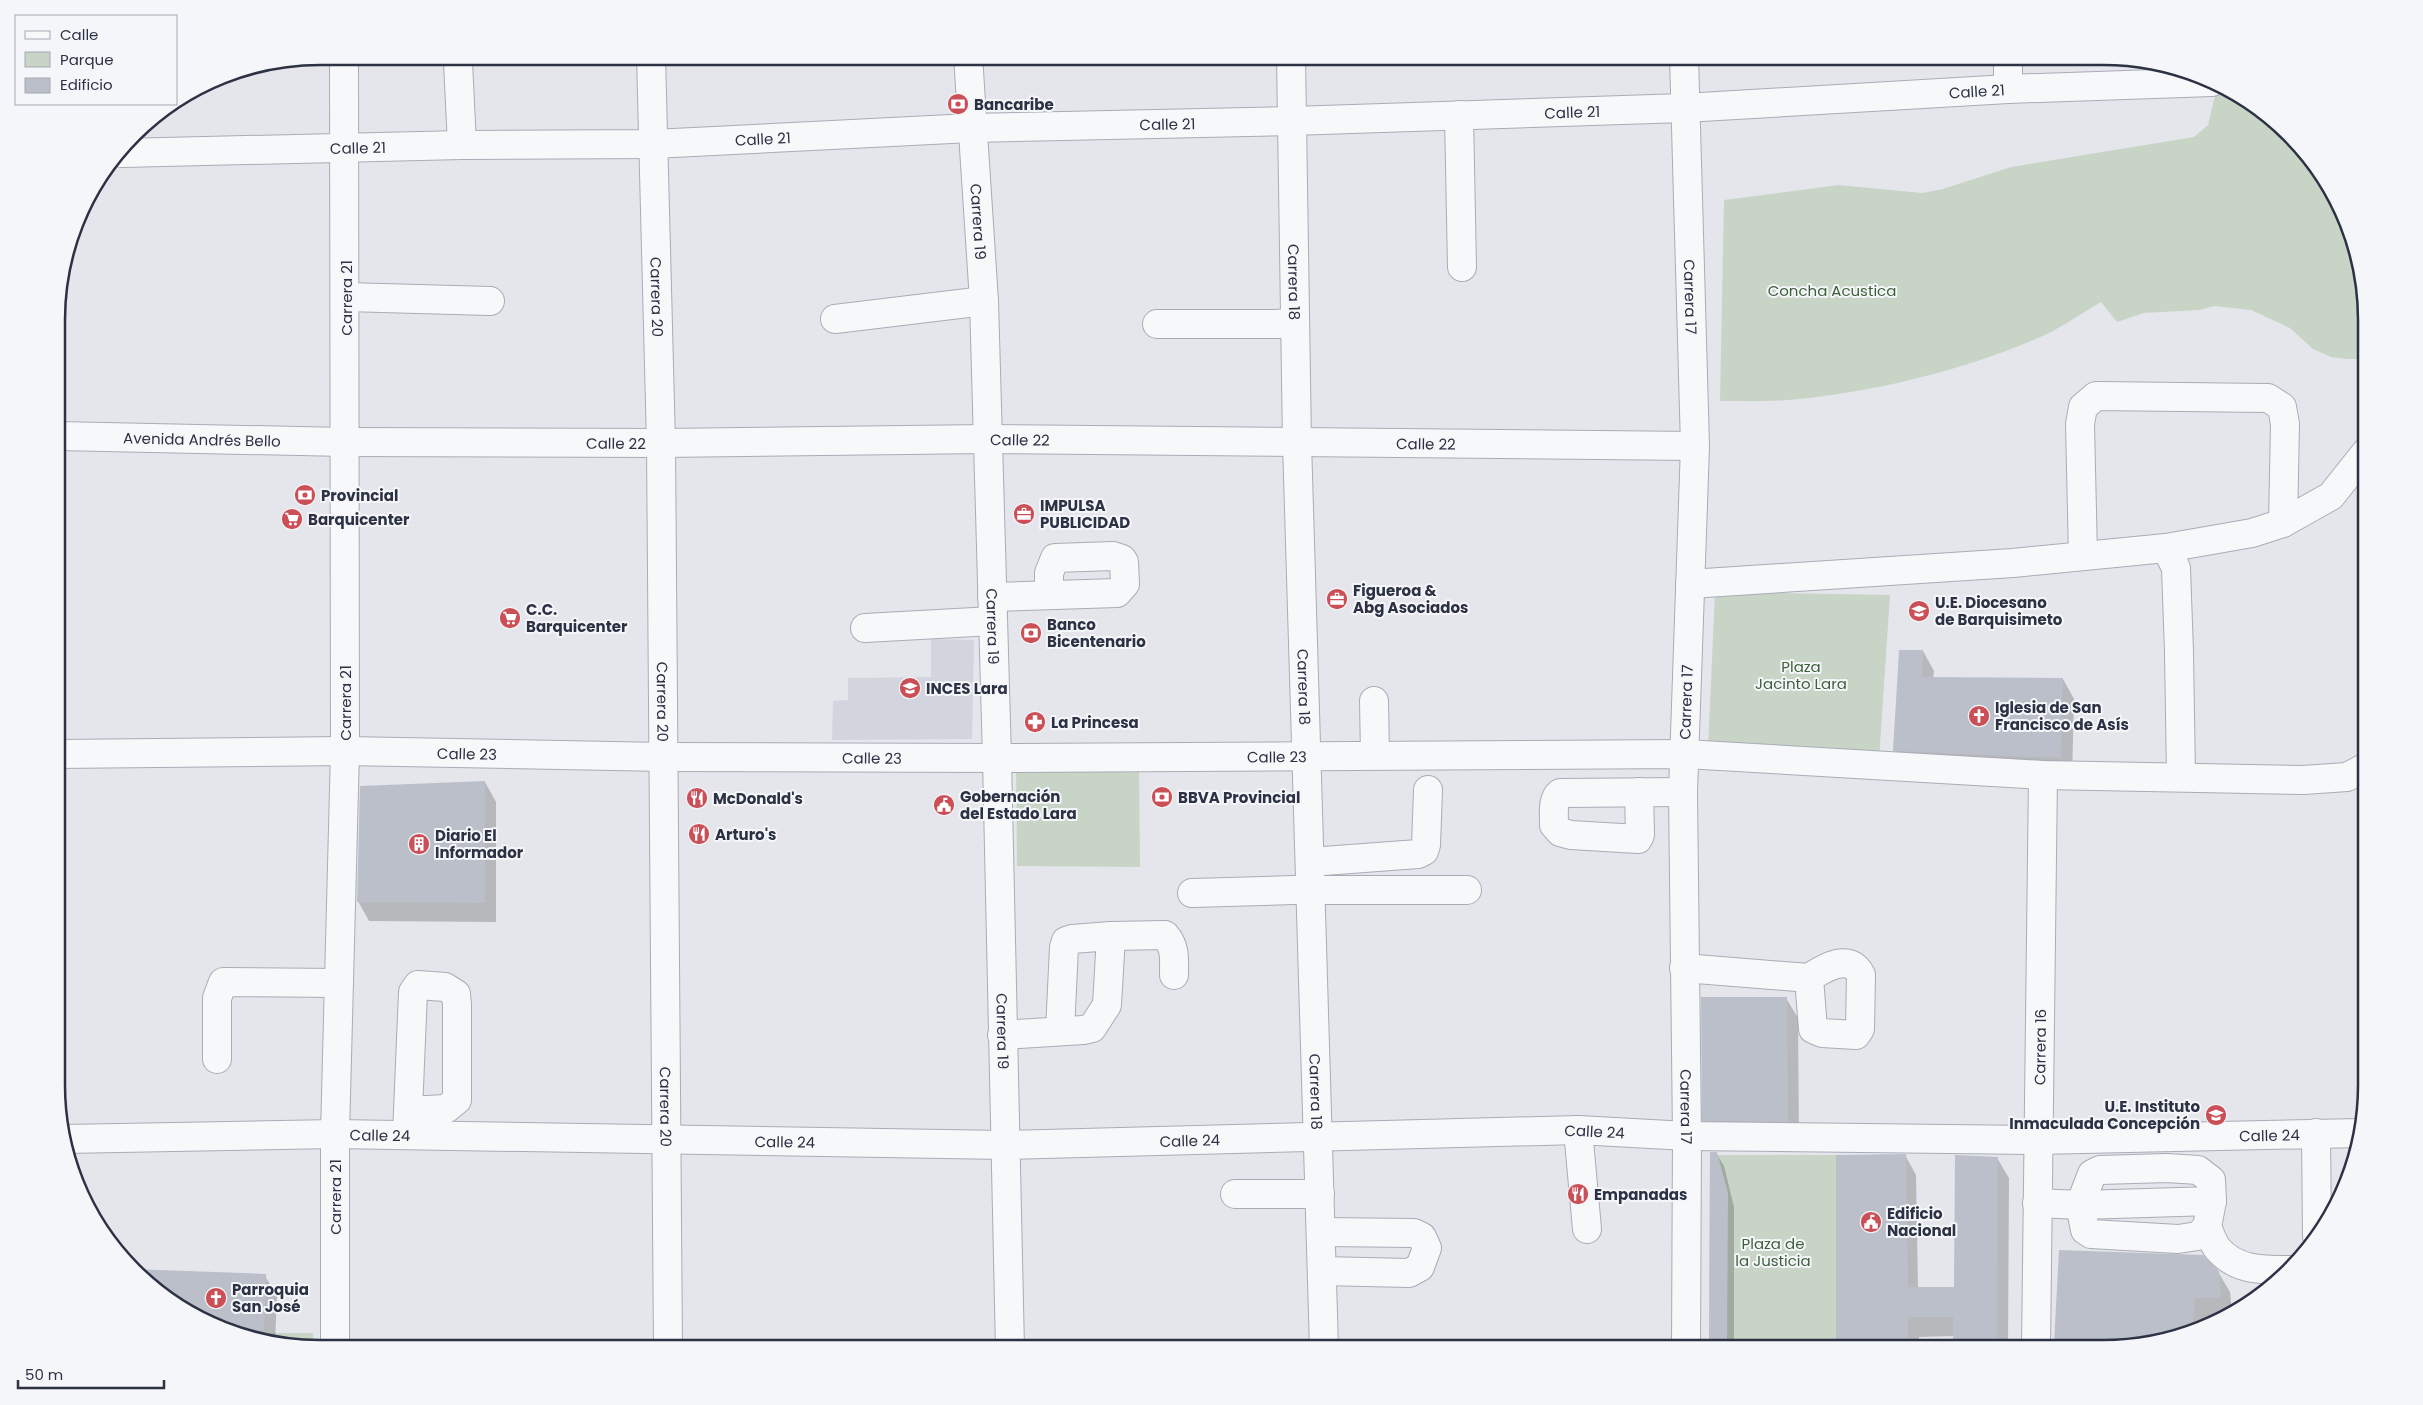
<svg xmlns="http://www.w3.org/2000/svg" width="2423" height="1405" viewBox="0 0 2423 1405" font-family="Poppins,sans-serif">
<rect width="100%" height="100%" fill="#e4e6ec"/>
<path fill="#d2d5dd" d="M931 639 974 640 972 739 832 740 833 701 848 700V678L931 677Z"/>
<g fill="#c8d5c6">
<path d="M2229 89 2277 122 2322 174 2353 235 2366 302V356L2361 359H2346L2331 357 2313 349 2290 328 2251 310 2214 306 2199 310 2144 313 2117 322 2101 302C2082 313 2064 326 2045 335 1968 369 1883 390 1800 399 1774 402 1747 401 1720 401L1724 200 1839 185 1922 193 1943 189 2011 167 2194 137 2208 125 2216 91Z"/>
<path d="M1715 592 1890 595 1879 760 1708 750Z"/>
<path d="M1016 762H1139L1140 867 1017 866Z"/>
<path d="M1710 1155H1836V1348H1709Z"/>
<path d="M235 1333H313L312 1348 251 1340Z"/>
</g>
<g fill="#0003">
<path d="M1923 651 1934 671 1933 678 2063 679 2074 699 2072 778 1906 770 1895 750Z"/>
<path d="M485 782 496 802V922L369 921 358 901Z"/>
<path d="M1786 998 1798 1018 1799 1141 1715 1140 1704 1120Z"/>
<path d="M1711 1153H1716L1724 1166 1734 1207V1348H1711Z"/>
<path d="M1905 1155 1916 1175 1918 1288 1955 1289 1997 1158 2009 1178 2008 1348H1954V1336L1919 1337V1348H1837L1838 1156Z"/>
<path d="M134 1270 265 1276 277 1296 275 1343 251 1340 188 1314 146 1283Z"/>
<path d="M2218 1272 2230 1292 2232 1313 2223 1317H2206L2205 1326 2188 1335 2120 1348H2058L2055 1344Z"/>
</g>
<g fill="#bbbfc9">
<path d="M1899 650H1923L1922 677 2063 678 2061 758 1893 751Z"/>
<path d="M485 781V903L357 902 360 786Z"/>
<path d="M1701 997H1787L1788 1122 1702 1121Z"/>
<path d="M1710 1152H1717L1728 1193 1727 1348H1709Z"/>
<path d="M1906 1154 1908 1287H1954L1955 1155 1998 1157 1997 1348H1953V1317H1908V1348H1836V1155Z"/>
<path d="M2059 1250 2203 1255 2219 1271 2221 1298H2195L2192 1333 2188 1335 2125 1347 2054 1344Z"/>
<path d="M133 1269 266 1274 264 1331 226 1329 188 1314 146 1283Z"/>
</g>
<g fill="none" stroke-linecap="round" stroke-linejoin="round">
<g stroke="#a9acb6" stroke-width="30">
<g id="minor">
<path id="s1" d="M651 56 661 443 668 1349"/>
<path id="s2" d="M968 56 984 301 997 758 1010 1349"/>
<path id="s3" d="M1291 56 1297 442 1324 1348"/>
<path id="s4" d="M1684 56 1695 446 1683 792 1687 1136 1686 1348"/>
<path d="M458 62 462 145"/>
<path d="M2008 89V56"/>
<path d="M1459 115 1462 267"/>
<path id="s5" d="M122 153 462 145 653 144 971 128 1292 121 1684 108 2008 89 2212 82"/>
<path d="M346 297 490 301"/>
<path d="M835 319 984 301"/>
<path d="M1157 324H1277L1295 322"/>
<path id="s6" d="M58 436 345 442 661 443 987 439 1695 446"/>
<path d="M2166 548 2176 568 2179 652 2181 777"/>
<path d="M2083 556 2080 424 2083 407 2096 396 2268 398 2282 407 2285 424 2283 523"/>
<path d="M1690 584 2013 563 2166 548 2252 533 2283 523 2331 496 2366 452"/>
<path d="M992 597 1117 593 1125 584 1124 562 1122 559 1113 556 1055 558 1049 573V595"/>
<path d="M865 628 993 621"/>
<path d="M1374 701 1375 755"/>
<path id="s7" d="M58 754 345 751 665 757 997 758 1685 754 2043 775 2303 780 2347 777 2366 767"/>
<path d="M1639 792 1640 835 1638 839 1571 835 1560 832 1554 825C1554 815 1552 799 1560 793L1683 792"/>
<path d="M1310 862 1418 854 1424 851 1426 845 1428 790"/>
<path d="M1192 893 1294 890H1467"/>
<path d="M1111 936 1165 935C1176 947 1174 960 1174 975"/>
<path d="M1684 968 1809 978C1824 968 1850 952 1861 975L1860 1029 1856 1035 1822 1033 1813 1029 1809 978"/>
<path d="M1002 1035 1083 1030 1092 1028 1107 1005 1111 936 1072 939 1066 941 1064 947 1060 1031"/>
<path d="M217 1059V998L223 982 339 983"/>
<path d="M1578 1130 1587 1229"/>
<path d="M2316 1133 2317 1236"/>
<path d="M407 1135 413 992 418 985 445 987 456 994 457 1005V1100L446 1109 408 1111"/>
<path id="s8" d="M64 1139 335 1134 1005 1145 1578 1130 1687 1136 2038 1140 2361 1133"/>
<path d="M2167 1168 2198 1170 2211 1180 2212 1201 2207 1227 2198 1236 2178 1239 2091 1234 2085 1230 2080 1205 2092 1174 2100 1170Z"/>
<path d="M1235 1194H1320"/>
<path d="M2037 1203 2080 1205 2212 1201"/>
<path d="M2207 1227C2210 1233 2213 1243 2217 1248 2236 1271 2263 1270 2291 1270"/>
<path d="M1322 1232 1414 1233 1422 1237 1427 1248 1420 1267 1409 1273 1322 1271"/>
<path id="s9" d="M2036 1348 2043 775"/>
<path d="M335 1349V1134L345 751 344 56"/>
</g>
</g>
<use href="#minor" stroke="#f7f8fa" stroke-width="28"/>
</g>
<defs>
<g id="bank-disc" transform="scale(1.125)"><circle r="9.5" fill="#cb4f56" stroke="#f4f6f9"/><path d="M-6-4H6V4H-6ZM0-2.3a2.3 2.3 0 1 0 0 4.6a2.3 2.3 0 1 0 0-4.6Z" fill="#fff"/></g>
<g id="office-disc" transform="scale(1.125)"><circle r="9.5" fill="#cb4f56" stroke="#f4f6f9"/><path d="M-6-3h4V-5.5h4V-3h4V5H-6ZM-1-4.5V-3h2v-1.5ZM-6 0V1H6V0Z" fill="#fff"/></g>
<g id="supermarket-disc" transform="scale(1.125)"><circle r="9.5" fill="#cb4f56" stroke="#f4f6f9"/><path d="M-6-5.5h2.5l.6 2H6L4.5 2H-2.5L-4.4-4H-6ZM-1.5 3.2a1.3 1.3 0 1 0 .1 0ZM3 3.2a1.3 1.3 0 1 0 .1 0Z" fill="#fff"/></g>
<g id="school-disc" transform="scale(1.125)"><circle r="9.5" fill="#cb4f56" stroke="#f4f6f9"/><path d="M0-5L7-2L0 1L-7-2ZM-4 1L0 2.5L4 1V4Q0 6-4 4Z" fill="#fff"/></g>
<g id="university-disc" transform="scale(1.125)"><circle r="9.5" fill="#cb4f56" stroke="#f4f6f9"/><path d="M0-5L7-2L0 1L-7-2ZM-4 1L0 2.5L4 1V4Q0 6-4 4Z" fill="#fff"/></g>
<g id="church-disc" transform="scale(1.125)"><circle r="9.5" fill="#cb4f56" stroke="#f4f6f9"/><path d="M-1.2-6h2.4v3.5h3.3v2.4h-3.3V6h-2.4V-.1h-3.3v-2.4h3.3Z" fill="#fff"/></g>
<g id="pharmacy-disc" transform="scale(1.125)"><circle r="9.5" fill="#cb4f56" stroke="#f4f6f9"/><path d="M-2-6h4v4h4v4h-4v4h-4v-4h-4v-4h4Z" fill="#fff"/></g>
<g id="restaurant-disc" transform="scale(1.125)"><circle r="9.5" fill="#cb4f56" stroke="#f4f6f9"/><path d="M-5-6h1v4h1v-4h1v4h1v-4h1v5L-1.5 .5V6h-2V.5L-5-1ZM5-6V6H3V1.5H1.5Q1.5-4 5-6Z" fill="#fff"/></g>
<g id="civic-disc" transform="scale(1.125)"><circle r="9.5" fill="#cb4f56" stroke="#f4f6f9"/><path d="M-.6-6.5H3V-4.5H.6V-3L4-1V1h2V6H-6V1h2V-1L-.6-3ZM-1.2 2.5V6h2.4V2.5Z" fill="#fff"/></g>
<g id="building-disc" transform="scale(1.125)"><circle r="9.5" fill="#cb4f56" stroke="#f4f6f9"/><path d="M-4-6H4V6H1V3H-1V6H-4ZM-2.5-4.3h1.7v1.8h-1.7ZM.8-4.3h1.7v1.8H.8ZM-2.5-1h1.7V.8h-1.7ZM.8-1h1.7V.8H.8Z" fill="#fff"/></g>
</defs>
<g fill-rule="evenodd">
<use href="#bank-disc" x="958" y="104"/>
<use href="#bank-disc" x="305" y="495"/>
<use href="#office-disc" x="1024" y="514"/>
<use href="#supermarket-disc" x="292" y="519"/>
<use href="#office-disc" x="1337" y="599"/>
<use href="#school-disc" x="1919" y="611"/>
<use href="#supermarket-disc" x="510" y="618"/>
<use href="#bank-disc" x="1031" y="633"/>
<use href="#university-disc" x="910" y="688"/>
<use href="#church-disc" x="1979" y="716"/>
<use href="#pharmacy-disc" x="1035" y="722"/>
<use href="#bank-disc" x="1162" y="797"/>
<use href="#restaurant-disc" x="697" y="798"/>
<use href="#civic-disc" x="944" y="805"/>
<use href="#restaurant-disc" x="699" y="834"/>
<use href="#building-disc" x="419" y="844"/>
<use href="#school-disc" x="2216" y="1115"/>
<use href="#restaurant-disc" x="1578" y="1194"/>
<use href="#civic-disc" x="1871" y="1222"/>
<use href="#church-disc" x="216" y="1298"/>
</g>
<g text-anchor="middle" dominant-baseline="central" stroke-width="4" stroke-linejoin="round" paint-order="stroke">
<g font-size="15" fill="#2c3244" stroke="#f4f6f9">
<text stroke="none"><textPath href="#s5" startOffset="1856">Calle 21</textPath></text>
<text stroke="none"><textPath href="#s5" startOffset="1451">Calle 21</textPath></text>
<text stroke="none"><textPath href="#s5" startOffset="1046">Calle 21</textPath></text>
<text stroke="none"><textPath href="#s5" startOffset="641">Calle 21</textPath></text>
<text stroke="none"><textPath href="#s5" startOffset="236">Calle 21</textPath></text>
<text stroke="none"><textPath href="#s2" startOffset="166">Carrera 19</textPath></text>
<text stroke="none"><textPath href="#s3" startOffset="226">Carrera 18</textPath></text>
<text stroke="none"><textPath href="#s1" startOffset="241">Carrera 20</textPath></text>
<text stroke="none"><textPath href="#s4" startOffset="241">Carrera 17</textPath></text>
<text transform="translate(346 298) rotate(-90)">Carrera 21</text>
<text stroke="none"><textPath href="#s6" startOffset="144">Avenida Andrés Bello</textPath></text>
<text stroke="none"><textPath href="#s6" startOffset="962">Calle 22</textPath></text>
<text stroke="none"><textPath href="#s6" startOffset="558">Calle 22</textPath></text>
<text stroke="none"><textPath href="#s6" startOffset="1368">Calle 22</textPath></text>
<text stroke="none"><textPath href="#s2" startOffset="571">Carrera 19</textPath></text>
<text stroke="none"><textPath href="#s3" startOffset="631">Carrera 18</textPath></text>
<text stroke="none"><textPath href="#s1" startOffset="646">Carrera 20</textPath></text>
<text transform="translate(1686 702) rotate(-88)">Carrera 17</text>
<text transform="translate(345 703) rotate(-90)">Carrera 21</text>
<text stroke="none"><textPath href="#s7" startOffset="409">Calle 23</textPath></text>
<text stroke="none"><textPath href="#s7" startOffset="1219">Calle 23</textPath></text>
<text stroke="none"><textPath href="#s7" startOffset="814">Calle 23</textPath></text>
<text stroke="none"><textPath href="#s2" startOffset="976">Carrera 19</textPath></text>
<text stroke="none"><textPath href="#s9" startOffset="301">Carrera 16</textPath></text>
<text stroke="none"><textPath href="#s3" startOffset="1036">Carrera 18</textPath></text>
<text stroke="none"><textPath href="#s1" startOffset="1051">Carrera 20</textPath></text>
<text stroke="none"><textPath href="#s4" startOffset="1051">Carrera 17</textPath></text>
<text stroke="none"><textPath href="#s8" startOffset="1531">Calle 24</textPath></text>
<text stroke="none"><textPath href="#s8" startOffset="2206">Calle 24</textPath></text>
<text stroke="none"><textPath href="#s8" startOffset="316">Calle 24</textPath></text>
<text stroke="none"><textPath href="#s8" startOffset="721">Calle 24</textPath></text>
<text stroke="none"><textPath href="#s8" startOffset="1126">Calle 24</textPath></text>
<text transform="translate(335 1197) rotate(-90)">Carrera 21</text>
</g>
<g font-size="15" font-weight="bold" fill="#2c3244" stroke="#f4f6f9" text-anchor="start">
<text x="974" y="104">Bancaribe</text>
<text x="321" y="495">Provincial</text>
<text x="1040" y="505">IMPULSA<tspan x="1040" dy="17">PUBLICIDAD</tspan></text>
<text x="308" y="519">Barquicenter</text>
<text x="1353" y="590">Figueroa &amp;<tspan x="1353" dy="17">Abg Asociados</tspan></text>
<text x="1935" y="602">U.E. Diocesano<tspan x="1935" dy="17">de Barquisimeto</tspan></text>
<text x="526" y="609">C.C.<tspan x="526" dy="17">Barquicenter</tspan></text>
<text x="1047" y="624">Banco<tspan x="1047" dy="17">Bicentenario</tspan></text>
<text x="926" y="688">INCES Lara</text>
<text x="1995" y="707">Iglesia de San<tspan x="1995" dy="17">Francisco de Asís</tspan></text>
<text x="1051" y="722">La Princesa</text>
<text x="960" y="796">Gobernación<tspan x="960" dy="17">del Estado Lara</tspan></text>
<text x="1178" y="797">BBVA Provincial</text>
<text x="713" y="798">McDonald's</text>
<text x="715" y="834">Arturo's</text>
<text x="435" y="835">Diario El<tspan x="435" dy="17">Informador</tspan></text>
<text x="2200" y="1106" text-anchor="end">U.E. Instituto<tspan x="2200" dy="17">Inmaculada Concepción</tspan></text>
<text x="1594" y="1194">Empanadas</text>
<text x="1887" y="1213">Edificio<tspan x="1887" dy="17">Nacional</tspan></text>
<text x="232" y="1289">Parroquia<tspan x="232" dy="17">San José</tspan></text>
</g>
<g font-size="15" fill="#3d5f3a" stroke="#f4f6f9">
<text x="1832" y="290">Concha Acustica</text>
<text x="1801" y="666">Plaza<tspan x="1801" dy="17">Jacinto Lara</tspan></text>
<text x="1773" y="1243">Plaza de<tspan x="1773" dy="17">la Justicia</tspan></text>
</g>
</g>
<path d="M0 0H2423V1405H0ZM320 65H2103A255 255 0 0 1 2358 320V1085A255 255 0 0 1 2103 1340H320A255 255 0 0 1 65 1085V320A255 255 0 0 1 320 65Z" fill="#f4f6f9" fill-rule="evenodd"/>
<path fill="none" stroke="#2c3244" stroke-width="2.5" d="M320 65H2103A255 255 0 0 1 2358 320V1085A255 255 0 0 1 2103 1340H320A255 255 0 0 1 65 1085V320A255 255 0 0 1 320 65Z"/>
<rect x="15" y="15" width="162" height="90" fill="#f4f6f9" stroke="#a4a8b1"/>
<rect x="25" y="31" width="25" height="8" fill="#f7f8fa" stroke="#a4a8b1"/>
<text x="60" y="40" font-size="15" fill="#2c3244">Calle</text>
<rect x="25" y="52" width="25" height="15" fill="#c8d5c6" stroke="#a4a8b1"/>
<text x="60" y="65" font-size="15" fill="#2c3244">Parque</text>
<rect x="25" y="78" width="25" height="15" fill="#bbbfc9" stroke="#a4a8b1"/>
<text x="60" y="90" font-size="15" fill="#2c3244">Edificio</text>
<path d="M18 1380v8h146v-8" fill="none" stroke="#2c3244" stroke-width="2.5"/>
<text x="25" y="1380" font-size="15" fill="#2c3244" stroke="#f4f6f9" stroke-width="4" paint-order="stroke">50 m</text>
</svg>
